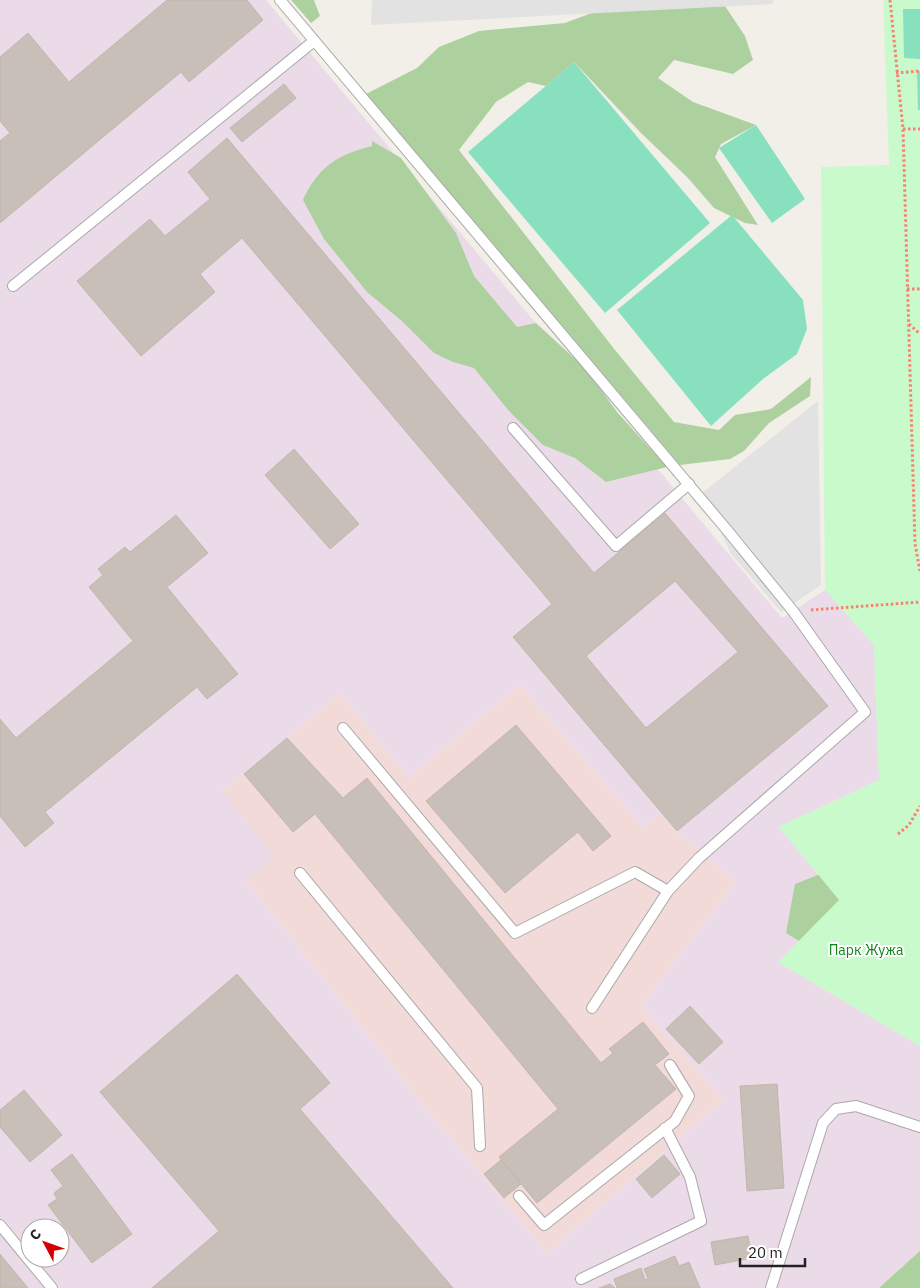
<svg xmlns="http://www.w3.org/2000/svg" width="920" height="1288" viewBox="0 0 920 1288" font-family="'IBM Plex Sans',sans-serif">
<rect width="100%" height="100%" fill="#f2efe9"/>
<path fill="#f2dad9" d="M520 685 643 828 661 812 677 831 736 881 641 1006 724 1100 547 1253 437 1122 246 881 222 792 340 694 409 777Z"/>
<path fill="#ebdbe8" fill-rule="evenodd" d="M0 0H266L782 618 825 590 874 645 879 780 779 827 839 900 778 962 920 1046V1288H0ZM520 685 643 828 661 812 677 831 736 881 641 1006 724 1100 547 1253 437 1122 246 881 275 857 222 792 340 694 409 777ZM30 1228H60V1258H30Z"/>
<g fill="#add19e">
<path d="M291 0H314L320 16 311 23Z"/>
<path d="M613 5 663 9 725 6 745 36 753 60 733 74 674 60 658 78 693 102 756 125 721 144 715 157 758 225 745 223 714 208 687 177 641 133 574 62 546 86 528 82 496 102 459 150 615 350 674 422 719 430 735 415 771 409 811 377 810 396 769 423 744 451 730 459 680 465 366 94 417 68 439 47 479 31 565 23Z"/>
<path d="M372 141 401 158 456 233 474 276 517 327 536 323 586 369 617 412 667 467 606 482 575 458 543 445 509 411 474 368 453 362 434 353 403 322 367 292 324 239 303 200C318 167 337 155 372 146Z"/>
<path d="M833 869 867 883 835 963 786 933 795 884Z"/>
<path d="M920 1251V1288H879Z"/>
</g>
<path fill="#c8facc" d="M883 0H920V1046L778 962 839 900 779 827 879 780 874 645 825 590 821 167 889 165Z"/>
<g fill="#88e0be">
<path d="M903 9H920V59L904 58Z"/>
<path d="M574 62 710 223 605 313 468 152Z"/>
<path d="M917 71H920V110H918Z"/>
<path d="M756 125 805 199 772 223 719 148Z"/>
<path d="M732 215 803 300 807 329 797 354 763 379 711 426 617 310Z"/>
</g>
<g fill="#e2e2e2">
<path d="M372 0H773V4L371 25Z"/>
<path d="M818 401 821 585 781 612 731 554 702 493Z"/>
</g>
<g fill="#c7bfb8" stroke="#c4b6ab" fill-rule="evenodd">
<path d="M167 0H247L263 20 189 82 181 72 0 223V141L10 133 0 121V57L28 33 69 82Z"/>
<path d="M284 84 296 98 242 142 230 128Z"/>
<path d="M227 138 594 573 665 513 828 706 677 831 513 637 552 604 242 238 200 274 215 292 141 356 77 281 150 219 165 236 210 199 188 172ZM675 581 738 652 646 728 586 656Z"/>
<path d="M294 449 359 524 330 549 265 475Z"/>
<path d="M176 515 208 553 167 587 238 674 207 699 197 687 45 812 54 823 25 847 0 816V719L16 738 133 641 89 587 103 575 98 569 125 547 130 552Z"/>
<path d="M516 725 611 836 593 851 578 832 505 893 426 801Z"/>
<path d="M287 738 343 798 367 778 601 1063 613 1053 609 1049 643 1022 669 1054 655 1065 676 1089 537 1203 499 1157 558 1109 315 814 293 832 244 774Z"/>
<path d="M237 974 330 1083 300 1109 453 1288H152L219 1231 100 1092Z"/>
<path d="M690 1006 723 1042 699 1064 666 1029Z"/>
<path d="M777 1084 784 1188 747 1191 740 1086Z"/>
<path d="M24 1090 62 1135 30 1162 0 1127V1110Z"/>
<path d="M72 1154 132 1234 92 1263 48 1205 57 1199 54 1193 63 1186 51 1170Z"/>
<path d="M664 1155 680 1174 652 1198 636 1179Z"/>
<path d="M501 1160 521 1184 504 1198 484 1174Z"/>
<path d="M748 1236 752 1258 715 1265 711 1242Z"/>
<path d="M0 1254 28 1288H0Z"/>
<path d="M675 1256 679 1266 689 1262 700 1288H617L614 1279 641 1268 645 1280 648 1279 644 1269Z"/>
<path d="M610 1284 615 1288H599Z"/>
</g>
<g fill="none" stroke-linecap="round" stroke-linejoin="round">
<g stroke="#a9a9a9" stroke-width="12">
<g id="lane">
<path d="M280 0 727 530 793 611 865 712 699 858 668 891 635 872 515 933 343 728"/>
<path d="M13 286 314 41"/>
<path d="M513 428 616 546 689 484"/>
<path d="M300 873 477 1088 480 1146"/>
<path d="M592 1008 668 891"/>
<path d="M519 1196 544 1225 675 1121 689 1096 670 1065"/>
<path d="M0 1225 52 1288"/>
<path d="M581 1279 701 1221 690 1177 665 1128"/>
<path d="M771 1288 823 1123 836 1109 856 1106 920 1127"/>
</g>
</g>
<g stroke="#fa8072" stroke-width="3" stroke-dasharray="2.5 2.5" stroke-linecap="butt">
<path d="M890 0 903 129 915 544 920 571"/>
<path d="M896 73 920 71"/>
<path d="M903 129H920"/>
<path d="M907 289H920"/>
<path d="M909 324 920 334"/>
<path d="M811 610 920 602"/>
<path d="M898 834 909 825 920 806"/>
</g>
<use href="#lane" stroke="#fff" stroke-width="10"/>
</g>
<g text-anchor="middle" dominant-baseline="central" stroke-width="4" stroke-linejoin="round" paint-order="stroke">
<g font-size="14" fill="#0c8416" stroke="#fff">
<text x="866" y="950">Парк Жужа</text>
</g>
</g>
<g transform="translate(45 1243) rotate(311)"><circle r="24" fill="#ffffff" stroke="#a7a7a7"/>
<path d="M0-4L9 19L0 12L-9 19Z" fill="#d40000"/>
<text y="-8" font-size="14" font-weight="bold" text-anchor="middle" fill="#222222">С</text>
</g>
<path d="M740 1258v8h65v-8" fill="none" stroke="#222222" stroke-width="2.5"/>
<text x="748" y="1258" font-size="15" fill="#222222" stroke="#ffffff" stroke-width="4" paint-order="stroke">20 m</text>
</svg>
